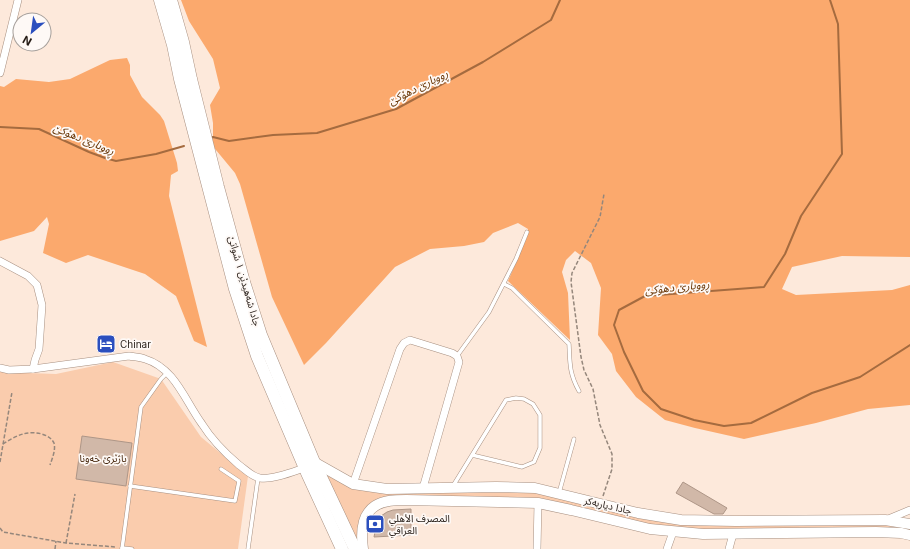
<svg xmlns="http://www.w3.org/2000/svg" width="910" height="549" viewBox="0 0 910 549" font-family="Inter,'Noto Sans Arabic',sans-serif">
<rect width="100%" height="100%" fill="#fde9db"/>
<g fill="#faccad">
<path d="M113 362 161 379 201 437 248 476 238 549H0V372L56 374Z"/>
<path d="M314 462 353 484 535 488 681 520 910 524V535L703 534 537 503 375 505 355 549Z"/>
</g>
<g fill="#fba96d">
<path d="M181 0H910V257L842 256 792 267 782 289 796 295 892 290 910 285V405L868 409 816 423 744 439 695 428 665 420 636 397 616 371 612 354 598 335 601 288 591 263 575 251 566 260 562 272 568 293 570 340 508 281 527 237 528 229 518 223 493 233 484 242 464 246 430 249 395 267 326 343 304 365 272 297 240 184 235 173 211 144 213 137V123L210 105 220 88 213 59 189 21Z"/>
<path d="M127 58 130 65V75L142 97 160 115 164 121 177 163 178 171 171 175 169 196 207 347 194 341 176 296 145 274 88 255 66 263 43 253 49 224 47 217 34 231 0 241V86L4 87 16 79 49 82 70 79 110 60Z"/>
</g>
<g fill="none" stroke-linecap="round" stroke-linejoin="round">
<g stroke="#a56b3f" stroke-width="2">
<path d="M830 0 838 24 842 154 801 216 785 254 764 287 645 296 619 310 614 325 624 352 643 391 661 409 694 420 724 426 751 423 812 393 860 377 910 345"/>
<path d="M0 127 39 129 89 152 105 158 116 161 156 154 184 146"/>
<path d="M211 138 213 137 229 141 273 135 317 133 396 109 483 62 551 20 560 0"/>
</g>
</g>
<g fill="#d1b8a8" stroke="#ae9687">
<path d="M82 436 132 443 126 486 76 479Z"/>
<path d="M683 482 727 508 723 514H714L676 493Z"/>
<path d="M411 509V535L374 537 377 521 381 516 387 512 393 510Z"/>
</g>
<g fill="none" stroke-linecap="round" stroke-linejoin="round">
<g stroke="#a89081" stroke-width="4.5">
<g id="service">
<path d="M504 284 512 288 569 344C570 363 569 373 579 391"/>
<path d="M457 356 489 312 516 259 527 232"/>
<path d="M130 486 235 501 239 481 221 469"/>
<path d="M453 486 506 400 516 398 524 399 533 404 540 415V448L534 462 522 467 472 455"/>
<path d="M559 493 574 439"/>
<path d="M122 548 132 549"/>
<path d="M122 549 141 407 161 379 167 373"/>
<path d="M248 549 258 478"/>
</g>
</g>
<g stroke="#a89081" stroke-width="8">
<g id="minor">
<path d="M0 73 18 0"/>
<path d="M0 261 28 276 37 285 42 305 39 349 35 360 33 369"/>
<path d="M0 368 9 370 33 369 129 356C134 357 140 357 145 359 175 368 185 401 202 424 212 440 225 453 239 465 245 469 252 477 260 478 272 480 292 472 304 468"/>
<path d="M353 484 400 349 404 343 410 340 452 353 457 356 459 362 423 488"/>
<path d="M886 520 910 510"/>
<path d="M537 549 538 503"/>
<path d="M667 549 673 532"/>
<path d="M729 549 733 534"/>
</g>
</g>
<g stroke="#a89081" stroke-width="11">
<g id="secondary">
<path d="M314 462 353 484 387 489 496 487 535 488 638 513 681 520 736 521 885 520 910 524"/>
<path d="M363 549C361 534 361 515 375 506 384 500 396 500 406 500L538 503 571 510 650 529 703 534 876 532 901 533 910 535"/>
</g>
</g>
<g stroke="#a89081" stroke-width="13">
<g id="primary">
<path d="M160 0 173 45 180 79 235 289 257 356 307 473 342 549"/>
<path d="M171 0 183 42 191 79 218 187 244 282 261 335 314 462 355 549"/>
</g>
</g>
<g stroke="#95877c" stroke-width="1.5" stroke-dasharray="4 2" stroke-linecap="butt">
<path d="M3 444C9 440 16 436 23 434 33 431 49 433 54 443 56 450 52 459 50 465"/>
<path d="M0 462 12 392"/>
<path d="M603 496 612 469V454L600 425 593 389 584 370 581 357 571 282 572 273 600 217 604 194"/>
<path d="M0 528 3 532 66 543 116 547"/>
<path d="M66 543 75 494"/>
<path d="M55 549 56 541"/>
</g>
<use href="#service" stroke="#fff" stroke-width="3.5"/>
<use href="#minor" stroke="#fff" stroke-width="7"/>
<use href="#secondary" stroke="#fff" stroke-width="10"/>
<use href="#primary" stroke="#fff" stroke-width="12"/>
</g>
<defs>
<g id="hotel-square" transform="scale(1)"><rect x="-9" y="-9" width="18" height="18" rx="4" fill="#2b4fbe" stroke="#fef9f6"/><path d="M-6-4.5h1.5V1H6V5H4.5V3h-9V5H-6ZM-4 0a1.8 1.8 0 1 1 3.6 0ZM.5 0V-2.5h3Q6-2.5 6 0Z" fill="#fff"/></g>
<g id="bank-square" transform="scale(1)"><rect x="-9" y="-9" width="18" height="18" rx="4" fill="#2b4fbe" stroke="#fef9f6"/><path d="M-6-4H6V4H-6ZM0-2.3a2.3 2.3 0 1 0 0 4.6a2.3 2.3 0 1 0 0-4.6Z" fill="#fff"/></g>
</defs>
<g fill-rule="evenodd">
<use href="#hotel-square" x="106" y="344"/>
<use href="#bank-square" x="375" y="524"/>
</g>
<g text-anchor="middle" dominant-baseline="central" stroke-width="3.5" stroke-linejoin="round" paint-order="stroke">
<g font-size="10" fill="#231a14" stroke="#fef9f6">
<text transform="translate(245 281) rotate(74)">جادا شەهیدێن ١ شواتێ</text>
<text transform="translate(608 505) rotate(13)">جادا دیاربه‌كر</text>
</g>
<g font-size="10" fill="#231a14" stroke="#fef9f6" text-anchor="start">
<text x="120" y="344">Chinar</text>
<text x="389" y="518">المصرف الأهلي<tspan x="389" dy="12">العراقي</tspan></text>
</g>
<g font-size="10" fill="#422208" stroke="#fef9f6">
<text x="103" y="458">باژێرێ خه‌ونا</text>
</g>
<g font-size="11" font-style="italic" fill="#683505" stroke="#fef9f6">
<text transform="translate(418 87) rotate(-27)">ڕووبارێ دهۆكێ</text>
<text transform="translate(84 139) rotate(22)">ڕووبارێ دهۆكێ</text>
<text transform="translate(677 287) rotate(-6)">ڕووبارێ دهۆكێ</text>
</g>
</g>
<g transform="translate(32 32) rotate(209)"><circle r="19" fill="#fef9f6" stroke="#a6a09c"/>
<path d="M0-3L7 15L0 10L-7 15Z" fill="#2b4fbe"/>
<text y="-6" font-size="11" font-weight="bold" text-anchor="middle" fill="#231a14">N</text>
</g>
</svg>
